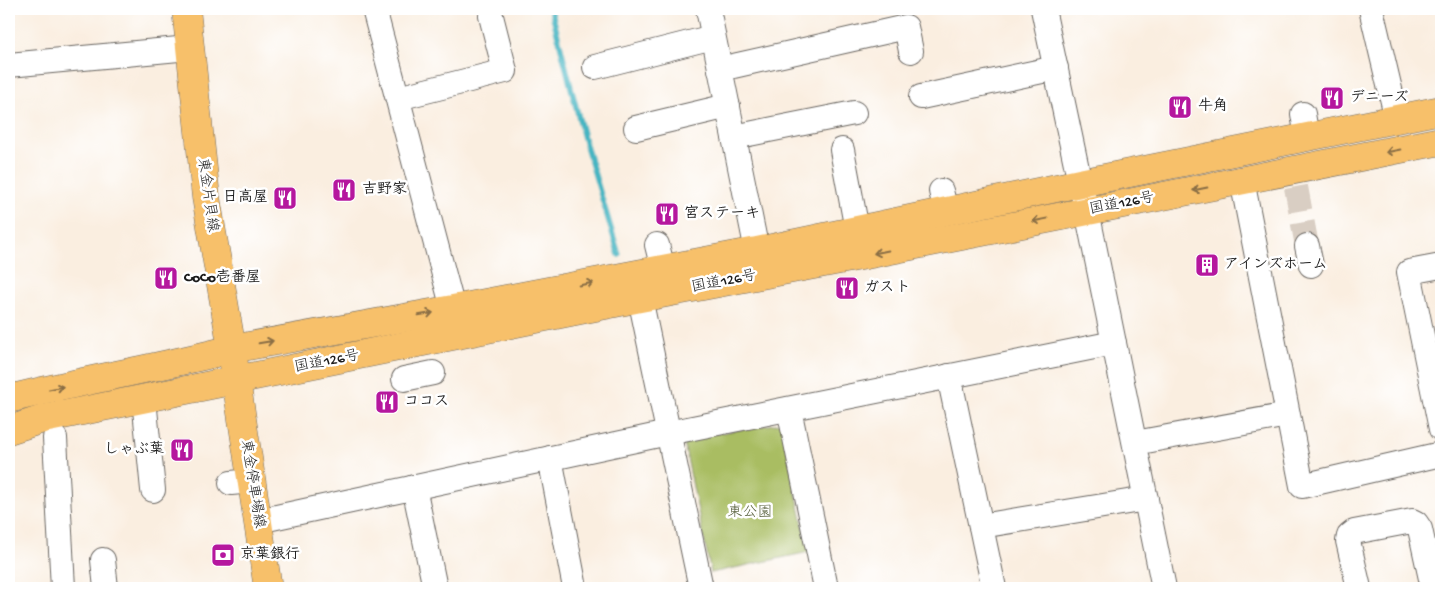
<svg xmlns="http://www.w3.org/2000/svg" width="1450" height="597" viewBox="0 0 1450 597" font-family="'Gochi Hand','Klee One',sans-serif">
<rect width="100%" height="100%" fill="#fff"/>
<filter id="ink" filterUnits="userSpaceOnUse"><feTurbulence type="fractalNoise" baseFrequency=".02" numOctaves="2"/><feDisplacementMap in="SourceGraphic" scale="10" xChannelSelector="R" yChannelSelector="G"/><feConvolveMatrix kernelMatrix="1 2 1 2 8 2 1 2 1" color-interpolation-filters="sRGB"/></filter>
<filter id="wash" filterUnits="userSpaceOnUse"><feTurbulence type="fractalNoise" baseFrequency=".0096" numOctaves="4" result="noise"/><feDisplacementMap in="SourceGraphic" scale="20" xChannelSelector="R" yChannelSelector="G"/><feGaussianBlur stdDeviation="1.12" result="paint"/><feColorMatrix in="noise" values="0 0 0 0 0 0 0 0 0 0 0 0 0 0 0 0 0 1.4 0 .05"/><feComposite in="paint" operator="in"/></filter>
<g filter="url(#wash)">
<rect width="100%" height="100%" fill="#faeee0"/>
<path fill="#a9bd62" stroke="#626c3f" d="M781 423 809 552 711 573 683 439Z"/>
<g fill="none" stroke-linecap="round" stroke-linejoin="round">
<path stroke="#47b5c2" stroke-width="5.5" d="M551 9 585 142 619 255"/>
</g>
</g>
<g filter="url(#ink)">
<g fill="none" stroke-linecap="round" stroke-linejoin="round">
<path stroke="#d9cec3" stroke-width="24" stroke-dasharray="24 12" stroke-linecap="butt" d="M1296 187 1307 246"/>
<g stroke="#6a6661" stroke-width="26">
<g id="minor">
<path d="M374 9 453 309"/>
<path d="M708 9 757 251"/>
<path d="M1043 9 1080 183 1087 211 1164 588"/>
<path d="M1371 9 1397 119"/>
<path d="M9 65 189 48"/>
<path d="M595 67 713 37"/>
<path d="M720 69 906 27 911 51"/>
<path d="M921 97 1056 68"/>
<path d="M398 98 505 71 491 16"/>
<path d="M1303 114 1307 137"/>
<path d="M636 128 728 106"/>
<path d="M734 137 854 113"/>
<path d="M842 150 857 230"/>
<path d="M1242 180 1302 486 1441 454"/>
<path d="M941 191 946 211"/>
<path d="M657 245 663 269"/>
<path d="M1307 246 1311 265"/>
<path d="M1441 266 1409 272 1441 429"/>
<path d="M640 298 701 588"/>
<path d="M949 376 994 588"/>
<path d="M404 379 433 373"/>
<path d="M144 399 153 490"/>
<path d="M789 409 826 588"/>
<path d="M55 438 63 588"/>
<path d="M1135 443 1288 415"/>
<path d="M550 458 575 588"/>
<path d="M231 483 252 481"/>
<path d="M414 487 435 588"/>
<path d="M258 521 668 433 1114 343"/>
<path d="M981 526 1146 499"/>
<path d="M103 560 106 588"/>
<path d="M1359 588 1348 541 1349 536 1354 532 1412 521 1416 523 1420 529 1433 588"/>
</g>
</g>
<g stroke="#6a6661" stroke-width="29">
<path id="major" d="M186 9 206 197 232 349 236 380 268 588"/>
</g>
<g stroke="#6a6661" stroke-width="29">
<g id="highway">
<path d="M9 399C83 380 158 368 232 349L453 309 757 251 1080 183 1441 110"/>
<path d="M9 430 43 419 640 298 861 256 1441 141"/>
</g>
</g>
<use href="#minor" stroke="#fff" stroke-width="24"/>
<use href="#major" stroke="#f7c06b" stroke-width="28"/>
<use href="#highway" stroke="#f7c06b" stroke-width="28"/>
</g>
<defs><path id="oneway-shaft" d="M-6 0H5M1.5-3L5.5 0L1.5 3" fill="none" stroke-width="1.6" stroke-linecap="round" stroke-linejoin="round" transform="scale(1.25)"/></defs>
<g stroke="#8a6e44">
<use href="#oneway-shaft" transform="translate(1393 151) rotate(169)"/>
<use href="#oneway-shaft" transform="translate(1200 189) rotate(169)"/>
<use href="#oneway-shaft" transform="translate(1040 220) rotate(169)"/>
<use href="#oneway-shaft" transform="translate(881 252) rotate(169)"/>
<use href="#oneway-shaft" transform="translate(586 284) rotate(-11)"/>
<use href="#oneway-shaft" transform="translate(426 314) rotate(-10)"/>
<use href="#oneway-shaft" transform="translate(266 342) rotate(-10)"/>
<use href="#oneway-shaft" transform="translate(56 388) rotate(-12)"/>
</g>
</g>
<defs>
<g id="restaurant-square" transform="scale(1.25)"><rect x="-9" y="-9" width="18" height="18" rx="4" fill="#b5179e" stroke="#fff"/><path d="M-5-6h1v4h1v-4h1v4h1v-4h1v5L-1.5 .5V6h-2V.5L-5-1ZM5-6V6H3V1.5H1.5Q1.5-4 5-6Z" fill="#fff"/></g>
<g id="building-square" transform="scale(1.25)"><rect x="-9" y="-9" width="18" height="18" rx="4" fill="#b5179e" stroke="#fff"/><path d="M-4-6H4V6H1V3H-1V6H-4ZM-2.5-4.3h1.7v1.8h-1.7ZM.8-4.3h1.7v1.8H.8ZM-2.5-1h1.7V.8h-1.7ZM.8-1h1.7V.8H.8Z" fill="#fff"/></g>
<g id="bank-square" transform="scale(1.25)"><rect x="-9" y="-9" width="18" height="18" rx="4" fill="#b5179e" stroke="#fff"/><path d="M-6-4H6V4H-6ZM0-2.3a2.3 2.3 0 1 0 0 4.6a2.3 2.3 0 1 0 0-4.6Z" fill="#fff"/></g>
</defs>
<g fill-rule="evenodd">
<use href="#restaurant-square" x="1332" y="98"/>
<use href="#restaurant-square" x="1180" y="107"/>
<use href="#restaurant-square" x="344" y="190"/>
<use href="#restaurant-square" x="285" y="198"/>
<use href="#restaurant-square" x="667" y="214"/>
<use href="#building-square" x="1207" y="265"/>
<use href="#restaurant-square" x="166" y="278"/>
<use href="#restaurant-square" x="847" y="288"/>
<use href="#restaurant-square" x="387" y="402"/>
<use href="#restaurant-square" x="182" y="450"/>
<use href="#bank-square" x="223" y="555"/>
</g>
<g text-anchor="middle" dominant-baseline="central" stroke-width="5" stroke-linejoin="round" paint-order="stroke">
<g font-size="15" font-weight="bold" fill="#1c1c1c" stroke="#fff" text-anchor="start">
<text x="1350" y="98">デニーズ</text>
<text x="1198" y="107">牛角</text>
<text x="362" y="190">吉野家</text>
<text x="268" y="198" text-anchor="end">日高屋</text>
<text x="684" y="214">宮ステーキ</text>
<text x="1224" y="265">アインズホーム</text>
<text x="184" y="278">CoCo壱番屋</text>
<text x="864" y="288">ガスト</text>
<text x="404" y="402">ココス</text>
<text x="164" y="450" text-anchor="end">しゃぶ葉</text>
<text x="240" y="555">京葉銀行</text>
</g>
<g font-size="15" fill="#1c1c1c" stroke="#fff">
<text transform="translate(207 195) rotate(82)">東金片貝線</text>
<text transform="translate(1122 204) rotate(-11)">国道126号</text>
<text transform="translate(724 282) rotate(-11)">国道126号</text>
<text transform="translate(327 362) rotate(-11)">国道126号</text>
<text transform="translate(252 484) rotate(81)">東金停車場線</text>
</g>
<g font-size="15" fill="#545c38" stroke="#fff">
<text x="750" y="513">東公園</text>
</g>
</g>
<rect width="1450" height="597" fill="none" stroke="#fff" stroke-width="30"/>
</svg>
